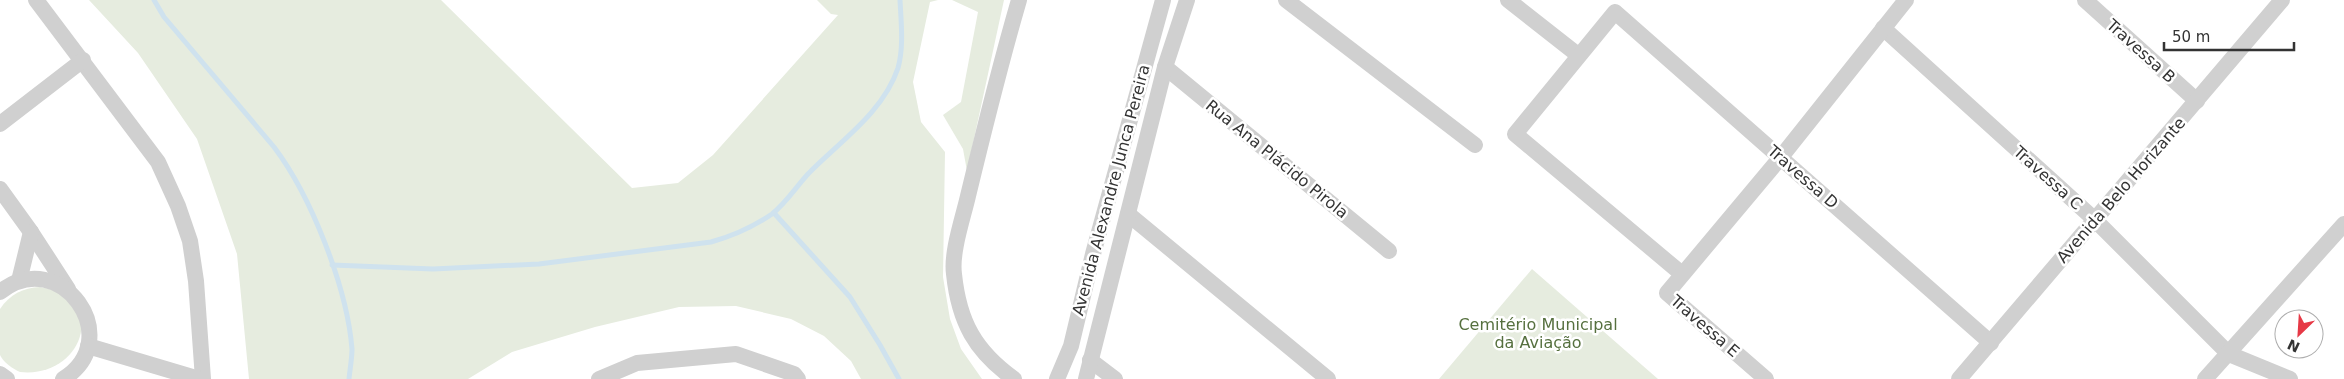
<svg xmlns="http://www.w3.org/2000/svg" width="2344" height="379" viewBox="0 0 2344 379" font-family="'DejaVu Sans',sans-serif">
<rect width="100%" height="100%" fill="#fff"/>
<g fill="#e6ecdf">
<path d="M89 0H441L632 188 678 183 713 155 838 15 831 14 817 0H938L930 2 913 82 921 122 945 152 943 277 950 319 961 349 982 379H861L851 361 824 336 791 319 736 306 679 307 595 327 512 352 468 379H249L237 254 197 139 138 53Z"/>
<path d="M952 0H1004L967 171 963 149 943 115 961 102 978 12Z"/>
<path d="M1532 269 1658 379H1439Z"/>
<path d="M40 287C111 299 82 379 20 372 13 369 3 362 0 355 0 344 0 321 0 309 10 294 23 288 40 287Z"/>
</g>
<g fill="none" stroke-linecap="round" stroke-linejoin="round">
<g stroke="#cfe2ee" stroke-width="5">
<path d="M154 0 164 17 274 147C311 196 347 287 352 349 352 358 350 369 349 379"/>
<path d="M774 213 850 297 880 345 899 379"/>
<path d="M332 265 433 269 539 264 711 242C733 236 753 227 772 214 786 203 796 187 808 174 839 142 883 113 898 68 904 47 901 21 900 0"/>
</g>
<g stroke="#d0d0d0" stroke-width="16">
<path d="M36 0 158 162 178 206 190 241 196 281 203 379"/>
<path d="M1286 0 1475 145"/>
<path d="M1508 0 1578 55"/>
<path d="M2085 0 2197 101"/>
<path d="M1883 28 2094 219 2229 354 2290 379"/>
<path d="M1165 67 1389 251"/>
<path d="M0 124 83 60"/>
<path d="M0 189 31 232 68 289"/>
<path d="M1128 214 1328 379"/>
<path d="M1682 274 1515 134 1615 12 1991 343"/>
<path d="M19 281 31 232"/>
<path d="M0 292C60 244 128 339 63 379"/>
<path d="M88 346 199 379"/>
<path d="M1090 360 1115 379"/>
<path d="M0 374 7 379"/>
<path d="M599 379 637 363 736 354 794 374 798 379"/>
<path d="M1014 379C975 351 959 322 954 274 951 252 963 218 968 196 984 130 1000 65 1019 0"/>
<path d="M1057 379 1071 346 1093 254 1163 0"/>
<path d="M1086 379 1165 67 1187 0"/>
<path d="M1766 379 1667 293 1781 157 1906 0"/>
<path d="M1959 379 2282 0"/>
<path d="M2205 379 2344 224"/>
</g>
</g>
<g text-anchor="middle" dominant-baseline="central" stroke-width="5" stroke-linejoin="round" paint-order="stroke">
<g font-size="16" fill="#333" stroke="#fff">
<text transform="translate(2141 51) rotate(42)">Travessa B</text>
<text transform="translate(1277 159) rotate(39)">Rua Ana Plácido Pirola</text>
<text transform="translate(1803 177) rotate(41)">Travessa D</text>
<text transform="translate(2048 178) rotate(42)">Travessa C</text>
<text transform="translate(1111 190) rotate(-75)">Avenida Alexandre Junca Pereira</text>
<text transform="translate(2121 190) rotate(-49)">Avenida Belo Horizante</text>
<text transform="translate(1705 326) rotate(41)">Travessa E</text>
</g>
<g font-size="16" fill="#56703f" stroke="#fff">
<text x="1538" y="324">Cemitério Municipal<tspan x="1538" dy="18">da Aviação</tspan></text>
</g>
</g>
<g transform="translate(2299 334) rotate(205)"><circle r="24" fill="#ffffff" stroke="#adadad"/>
<path d="M0-4L9 19L0 12L-9 19Z" fill="#e63946"/>
<text y="-8" font-size="14" font-weight="bold" text-anchor="middle" fill="#333333">N</text>
</g>
<path d="M2164 42v8h130v-8" fill="none" stroke="#333333" stroke-width="2.5"/>
<text x="2172" y="42" font-size="15" fill="#333333" stroke="#ffffff" stroke-width="4" paint-order="stroke">50 m</text>
</svg>
